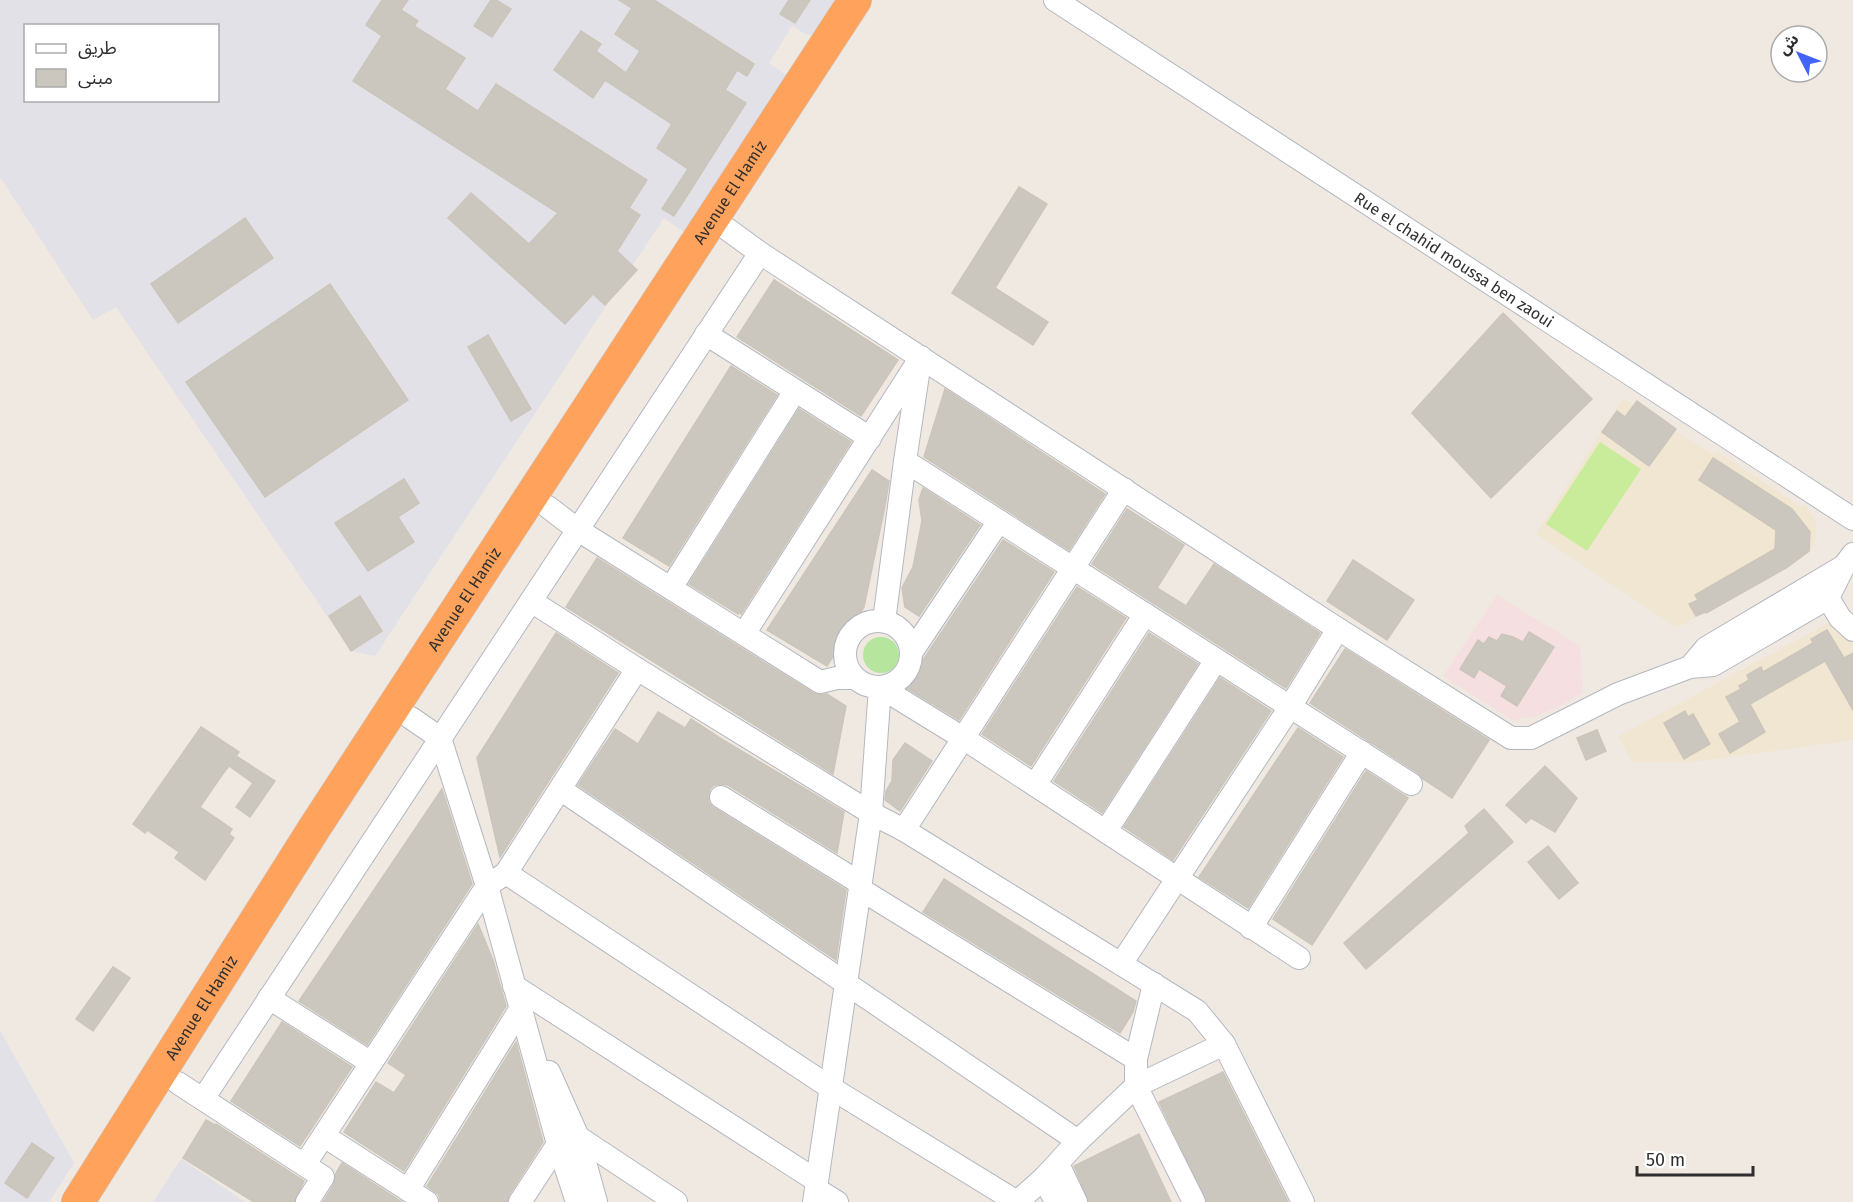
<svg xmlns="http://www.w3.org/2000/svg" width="1853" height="1202" viewBox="0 0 1853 1202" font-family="'Fira Sans','Noto Sans Arabic',sans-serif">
<rect width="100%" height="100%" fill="#efe9e1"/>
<g fill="#e3e1e8" fill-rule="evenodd">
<path d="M0 0H839L816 36 805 34 792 26 769 63 789 77 688 235 664 218 375 656 351 651 116 307 93 320 0 177ZM26 26H218V100H26Z"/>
<path d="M0 1030 74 1163 49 1202H0Z"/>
<path d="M181 1159 245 1202H246H153Z"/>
</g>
<g fill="#f0e6d1">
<path d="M1623 398 1713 455 1717 451 1801 507 1804 504 1813 516 1817 529 1815 544 1808 553 1802 557 1801 554 1677 628 1536 534Z"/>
<path d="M1834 620 1853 636V740L1693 762H1632L1619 736Z"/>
</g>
<path fill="#f5dfe0" d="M1497 595 1580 646 1583 693 1557 708 1536 716 1512 720 1443 676Z"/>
<circle fill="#b6e59e" cx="881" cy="655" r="18"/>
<path fill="#c9ec9a" d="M1600 442 1641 469 1587 551 1546 524Z"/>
<g fill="#cbc7bf" stroke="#cbc5ba" stroke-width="1.5">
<path d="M382 0H408L401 10 418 21 414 26 465 58 445 89 478 111 496 84 647 180 629 208 640 215 617 251 637 270 605 305 593 294 565 324 448 218 471 193 529 244 558 213 353 81 382 36 366 25Z"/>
<path d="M491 0H496L511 9 492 37 474 26Z"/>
<path d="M619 0H654L754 64 747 76 737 70 725 90 746 103 674 216 662 209 688 169 657 148 672 124 605 80 593 98 554 70 581 31 601 44 596 51 626 73 640 51 615 34 632 8Z"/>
<path d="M789 0H810L795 23 780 14Z"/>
<path d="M1019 187 1047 204 995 288 1048 322 1033 345 952 293Z"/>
<path d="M245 218 273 258 178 323 151 284Z"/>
<path d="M774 280 898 360 861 416 737 337Z"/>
<path d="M330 284 408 400 265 497 186 382Z"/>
<path d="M1503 313 1592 399 1491 498 1412 413Z"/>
<path d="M488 335 531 409 511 421 468 347Z"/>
<path d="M731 366 777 395 669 566 623 538Z"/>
<path d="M945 389 1105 494 1069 550 924 457Z"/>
<path d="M1637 401 1676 429 1649 466 1602 432 1617 411 1625 417Z"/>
<path d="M799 409 851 442 741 614 739 612 738 614 689 584Z"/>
<path d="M1713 458 1792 509 1810 532 1809 551 1786 568 1706 613 1705 612 1696 616 1689 604 1698 600 1695 595 1775 549 1776 530 1699 480Z"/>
<path d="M872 470 889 481 885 506 864 607 827 666 767 630Z"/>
<path d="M404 479 419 503 398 517 414 542 368 571 335 523Z"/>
<path d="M923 488 980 525 919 616 905 607 902 588 913 567 922 521 919 500Z"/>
<path d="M1127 509 1184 545 1157 588 1186 606 1214 564 1320 633 1286 688 1092 564Z"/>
<path d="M1003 540 1054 572 959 720 905 687Z"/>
<path d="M597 558 813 693 818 695 827 694 846 706 833 774 566 607Z"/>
<path d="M1353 560 1414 600 1387 640 1327 601Z"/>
<path d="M1077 587 1126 618 1031 766 982 734Z"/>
<path d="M360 596 382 631 351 651 329 616Z"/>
<path d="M1827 630 1844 658 1853 653V710L1825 661 1750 704 1765 732 1730 753 1719 734 1740 722 1726 697 1741 689 1739 686 1749 680 1747 675 1761 667 1763 672 1813 643 1811 639Z"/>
<path d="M1529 632 1554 647 1517 706 1501 696 1507 686 1479 669 1474 678 1460 669 1478 640 1484 644 1489 637 1497 641 1502 634 1513 637 1523 642Z"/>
<path d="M556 633 618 673 500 857 477 758Z"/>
<path d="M1149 633 1198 664 1102 813 1054 781Z"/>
<path d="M1345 649 1489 740 1452 798 1423 779 1418 773 1310 703Z"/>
<path d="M1220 678 1271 711 1173 860 1124 827Z"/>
<path d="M1685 711 1688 717 1693 714 1710 744 1684 759 1664 723Z"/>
<path d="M658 712 685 728 691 719 723 740 844 812 837 853 728 785 721 784 714 785 710 789 708 796 709 803 714 808 846 890 836 960 578 785 615 729 638 744Z"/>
<path d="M201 727 239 752 236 756 275 781 250 817 236 807 253 783 229 766 222 775 200 807 232 829 229 834 234 838 205 880 175 858 179 852 147 830 145 833 133 824Z"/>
<path d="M1298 728 1343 757 1248 908 1199 877Z"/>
<path d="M1597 730 1606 751 1586 760 1577 738Z"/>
<path d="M905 743 932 761 900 811 885 800 886 791 892 781 893 760Z"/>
<path d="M1545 766 1577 798 1555 832 1531 818 1526 823 1506 805Z"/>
<path d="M1366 771 1408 798 1312 945 1273 919Z"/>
<path d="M442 789 472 884 367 1045 299 1001Z"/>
<path d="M1484 809 1513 842 1366 969 1344 943 1469 833 1465 826Z"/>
<path d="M1548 846 1578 883 1559 899 1528 862Z"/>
<path d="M944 879 1136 1001 1133 1012 1120 1033 923 912Z"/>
<path d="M478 924 493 960 506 1006 404 1171 344 1132 376 1082 394 1093 406 1075 388 1063Z"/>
<path d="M113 967 130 978 93 1031 76 1019Z"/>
<path d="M282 1022 352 1067 300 1146 231 1101Z"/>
<path d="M516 1042 543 1142 509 1195 507 1202H440L439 1195 427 1186Z"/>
<path d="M1223 1072 1288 1202H1207L1159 1102Z"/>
<path d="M206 1120 215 1125 216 1124 304 1181 294 1202H254L183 1158Z"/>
<path d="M1139 1134 1171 1202H1089L1074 1166Z"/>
<path d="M32 1143 54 1158 27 1198 5 1183Z"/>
<path d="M342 1163 400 1201 402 1202H323L334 1184 336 1173Z"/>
</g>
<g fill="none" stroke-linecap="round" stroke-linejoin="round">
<g stroke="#b4b7c1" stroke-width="24">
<g id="minor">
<path id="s1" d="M1055 0 1853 519"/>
<path d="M727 229 760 253 1338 629 1511 738H1531L1618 694 1690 667 1713 665 1828 598 1844 566 1853 554"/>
<path d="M706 334 870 438"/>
<path d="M905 461 1411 784"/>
<path d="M548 507 578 530 820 682 837 678H854"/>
<path d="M671 588 795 391"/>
<path d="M1828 598 1840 618 1853 630"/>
<path d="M531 601 637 669 871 813 904 830 1197 1011 1224 1044 1303 1202"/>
<circle cx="878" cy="654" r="33"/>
<path d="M884 621 905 461 919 368"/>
<path d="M744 634 921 357"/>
<path d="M911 653 999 521"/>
<path d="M1690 667 1706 648 1844 566"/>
<path d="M411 718 440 738 487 886 558 1144 577 1202"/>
<path d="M1035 785 1145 614"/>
<path d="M560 789 1078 1141"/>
<path d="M721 797 860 883"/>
<path d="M904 830 1124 489"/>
<path d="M1106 831 1216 660"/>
<path d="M506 873 831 1088 1017 1202"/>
<path d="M860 889 1136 1059"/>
<path d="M1251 928 1362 752"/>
<path d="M1121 964 1290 707 1338 629"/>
<path d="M1154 984 1136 1059V1086L1194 1202"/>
<path d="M514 986 817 1181"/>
<path d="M269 998 371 1063"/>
<path d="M549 1072 578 1137 596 1202"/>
<path d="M178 1083 323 1177 307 1202"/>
<path d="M203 1099 760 253"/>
<path d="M324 1136 427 1202"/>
<path d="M305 1164 487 886 506 873 637 669"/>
<path d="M1058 1164 1076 1202"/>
<path d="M1044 1178 1056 1202"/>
<path d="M816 1189 837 1202"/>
<path d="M408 1190 521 1008"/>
<path d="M520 1202 558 1144 578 1137 676 1202"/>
<path d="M814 1202 871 813 880 687 963 738 1299 958"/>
<path d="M1017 1202 1044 1178 1078 1141 1136 1086 1224 1044"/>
</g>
</g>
<g stroke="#c9c9c9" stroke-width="34">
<g id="highway">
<path id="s2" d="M78 1202 315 827 855 0"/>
</g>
</g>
<use href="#minor" stroke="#fff" stroke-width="22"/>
<use href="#highway" stroke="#ffa35c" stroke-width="33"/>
</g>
<g text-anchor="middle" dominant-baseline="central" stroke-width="6" stroke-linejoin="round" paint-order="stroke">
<g font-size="16" fill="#2e2e2e" stroke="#fff">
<text stroke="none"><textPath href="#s2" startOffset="1202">Avenue El Hamiz</textPath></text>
<text stroke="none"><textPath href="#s1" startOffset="476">Rue el chahid moussa ben zaoui</textPath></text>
<text stroke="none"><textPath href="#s2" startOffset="716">Avenue El Hamiz</textPath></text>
<text stroke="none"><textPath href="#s2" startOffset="230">Avenue El Hamiz</textPath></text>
</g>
</g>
<rect x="24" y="24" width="195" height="78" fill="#ffffff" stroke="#ababab" stroke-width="1.5"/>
<rect x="36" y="44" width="30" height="9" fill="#ffffff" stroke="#ababab" stroke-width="1.5"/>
<text x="78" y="54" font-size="18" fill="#2e2e2e">طريق</text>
<rect x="36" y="69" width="30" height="18" fill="#cbc7bf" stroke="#ababab" stroke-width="1.5"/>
<text x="78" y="84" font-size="18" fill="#2e2e2e">مبنى</text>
<g transform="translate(1799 54) rotate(312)"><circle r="28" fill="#ffffff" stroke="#ababab" stroke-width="1.5"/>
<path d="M0-4.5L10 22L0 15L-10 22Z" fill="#4264fb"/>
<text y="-9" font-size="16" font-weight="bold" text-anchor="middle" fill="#2e2e2e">ش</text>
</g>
<path d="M1637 1166v9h116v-9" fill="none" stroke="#2e2e2e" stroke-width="3"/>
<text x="1646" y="1166" font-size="18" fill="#2e2e2e" stroke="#ffffff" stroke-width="4.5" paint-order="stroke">50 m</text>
</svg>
